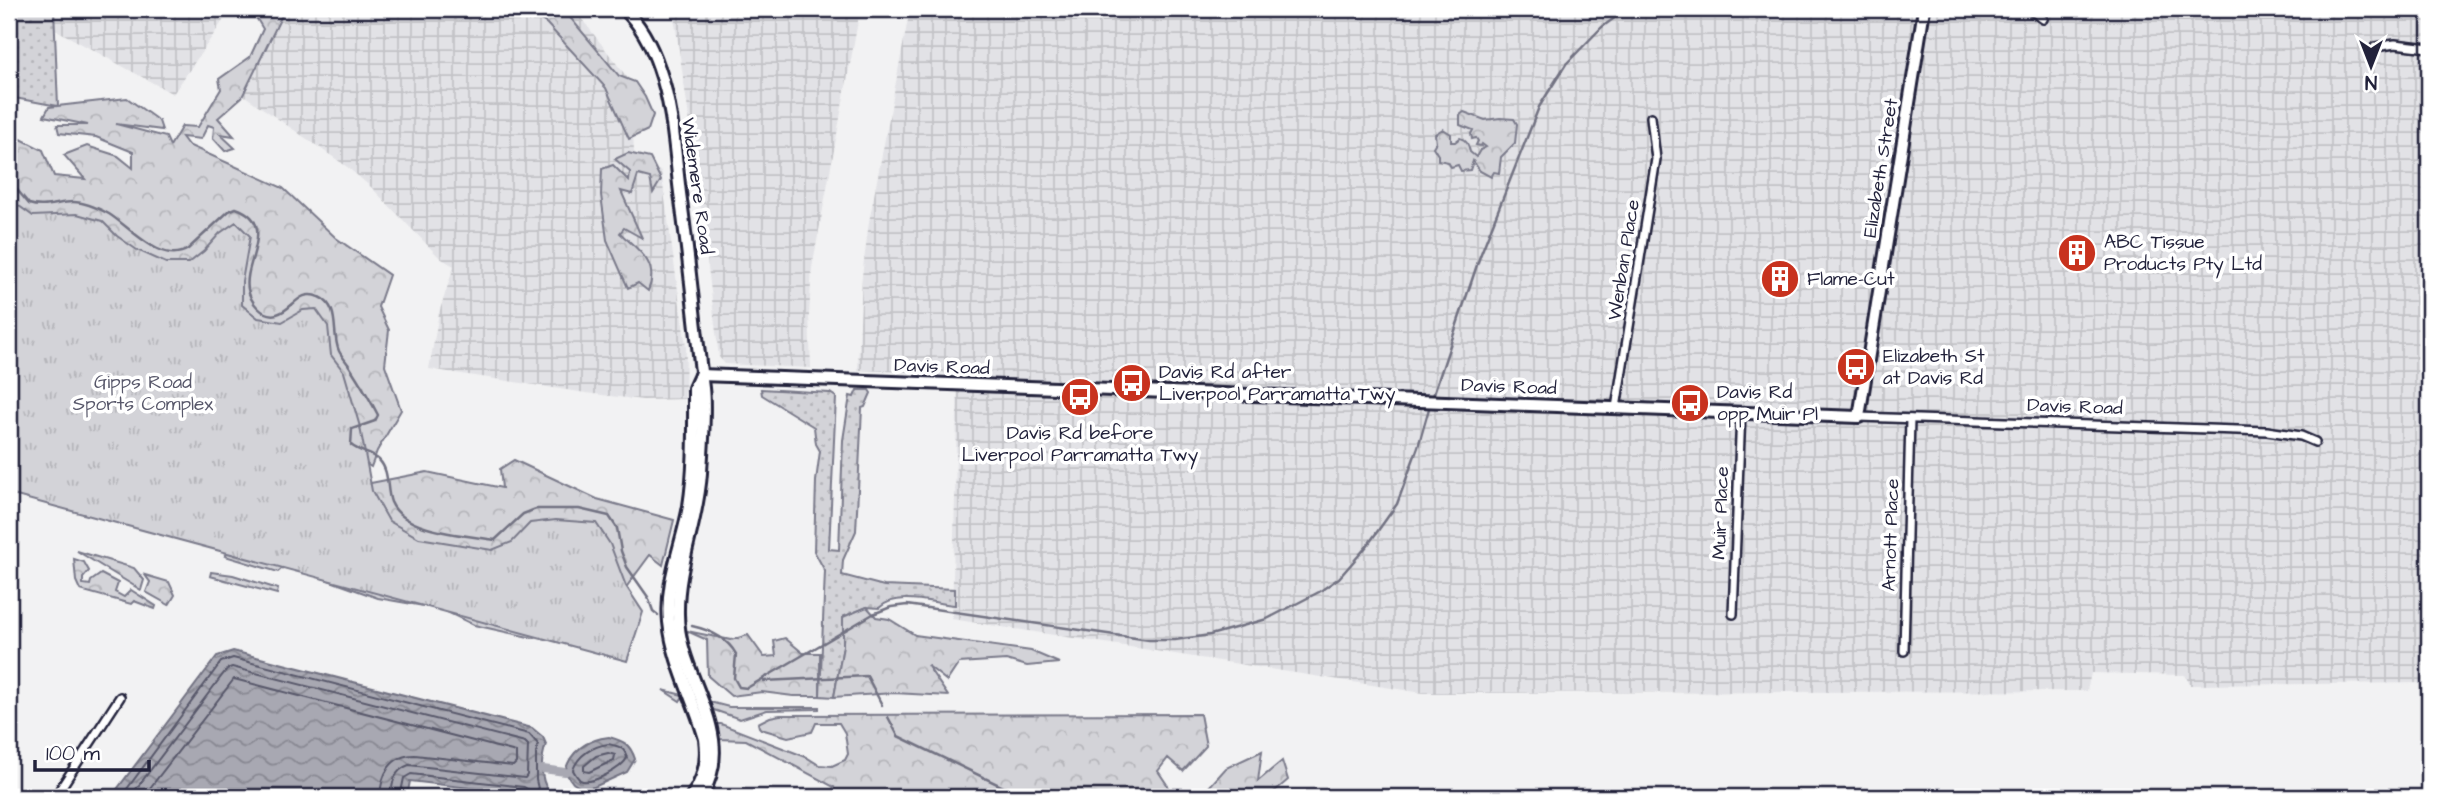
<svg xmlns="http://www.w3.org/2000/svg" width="2438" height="806" viewBox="0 0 2438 806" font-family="'Architects Daughter',sans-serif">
<defs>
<pattern id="industrial-grid" width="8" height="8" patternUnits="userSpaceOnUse" patternTransform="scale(1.75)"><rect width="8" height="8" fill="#e2e2e6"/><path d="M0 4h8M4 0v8" fill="none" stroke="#c2c2c6"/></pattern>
<pattern id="grass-dots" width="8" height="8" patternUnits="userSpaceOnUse" patternTransform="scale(1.75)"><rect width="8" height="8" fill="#d3d3d8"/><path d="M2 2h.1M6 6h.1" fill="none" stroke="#b5b5ba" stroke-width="1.8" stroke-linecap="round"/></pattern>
<pattern id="forest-crowns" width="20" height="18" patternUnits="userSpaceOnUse" patternTransform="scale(1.75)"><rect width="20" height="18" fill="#d3d3d8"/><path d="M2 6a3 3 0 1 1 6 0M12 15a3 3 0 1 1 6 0" fill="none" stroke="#b5b5ba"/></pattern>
<pattern id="park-tufts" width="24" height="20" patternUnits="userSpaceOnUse" patternTransform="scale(1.75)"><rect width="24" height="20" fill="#d3d3d8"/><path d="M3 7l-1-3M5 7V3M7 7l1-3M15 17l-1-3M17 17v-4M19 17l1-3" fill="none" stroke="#b5b5ba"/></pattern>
<pattern id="water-waves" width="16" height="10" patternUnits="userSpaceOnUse" patternTransform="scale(1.75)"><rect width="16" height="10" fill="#a8a8b2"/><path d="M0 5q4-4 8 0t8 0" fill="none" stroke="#888892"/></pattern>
</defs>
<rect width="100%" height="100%" fill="#f2f2f3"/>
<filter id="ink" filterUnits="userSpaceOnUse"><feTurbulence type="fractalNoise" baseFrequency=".0143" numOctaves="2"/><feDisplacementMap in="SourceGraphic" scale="14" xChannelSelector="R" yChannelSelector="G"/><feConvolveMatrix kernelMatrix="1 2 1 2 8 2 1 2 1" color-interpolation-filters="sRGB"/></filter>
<g filter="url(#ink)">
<g fill="url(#industrial-grid)">
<path d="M18 9H231L173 94 60 32 16 15Z"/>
<path d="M286 9H574L644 99 633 135 635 164 661 171 686 347 685 399 643 400 586 393 429 369 439 313 454 266 440 258 371 187 346 166 242 94Z"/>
<path d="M673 9H793L859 16 812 268 809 314 811 368 725 364 719 357 693 144Z"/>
<path d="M910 9H2429V683L2190 685 2185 675 2091 673 2087 691 1423 693 952 619 958 374 858 370 862 276 869 222Z"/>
</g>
<g fill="url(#grass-dots)" stroke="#7a7a8a" stroke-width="2">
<path d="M9 9H54L58 106 9 97Z"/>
<path d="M761 389 830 393 836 397 829 549 839 550 843 440 850 396 854 397 857 390H869L871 393 865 407 862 408 856 531 843 560 842 575 884 586 955 589V605C932 603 897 591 879 608L867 607 843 617V646L834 697 820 696 825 571 814 551 816 481 820 451 816 444 814 427 762 395Z"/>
<path d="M211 572 233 575 278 589 277 594 210 576Z"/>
</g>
<g fill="url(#forest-crowns)" stroke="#7a7a8a" stroke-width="2">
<path d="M268 9H285L242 97 218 118 234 136 220 134 235 148 225 151 213 138 214 127 208 125 201 139 182 137 188 145 283 188 336 238 389 275 378 307 389 330 385 365 401 410 377 451 371 467 9 225V148L21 139 43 150 54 176 85 179 64 155 87 146 118 156 133 168V152L96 137 59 133 57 125H88L44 116 49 107 127 98 159 121 162 130 116 124 166 137 170 146 182 126 198 127 221 89 219 79 250 57 263 29 257 19Z"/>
<path d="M525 9H563L619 76 635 82 645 97 653 115 648 130 629 139 606 88 547 24Z"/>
<path d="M1464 112 1485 120 1500 118 1514 119 1517 124 1515 143 1501 157 1499 173 1494 172 1491 177 1480 171 1473 161 1470 170 1461 171 1458 165 1451 167 1448 162 1438 160V155L1433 147 1436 142 1435 134 1443 129 1451 134V142H1455L1460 138C1467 140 1469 145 1470 152L1476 157 1480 150 1486 147 1482 144 1481 146 1476 145 1478 141 1476 138 1472 139 1471 134 1473 130 1460 125V115Z"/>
<path d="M628 153 650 158 661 180 653 193 650 178 638 175 632 194 621 191 642 238 624 228 620 233C638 250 660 263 648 291L638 283 628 288 607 240 601 195 602 169 613 165 629 181 630 172 615 159Z"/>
<path d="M514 460 597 499 674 520 663 565 650 555 619 597 533 638 474 625 441 609 378 598 286 565 278 572 225 556 250 521 335 490 427 472 502 488 500 469Z"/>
<path d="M77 551 134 568 144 580 141 590Z"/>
<path d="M74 559 84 562 89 571 83 578V584L90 585 91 581 101 574 118 583 115 592 124 597 131 590 156 606 155 609 134 601 131 604 80 590 76 581Z"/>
<path d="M145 575 169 582 175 595 169 605 146 592 150 582Z"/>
<path d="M867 607 876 617 889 619 915 635 1031 651 1059 663 1027 666 1006 660 959 663 947 681 927 665 948 696 894 693 834 697 843 646V617Z"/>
<path d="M687 631 731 640 748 635 764 657 776 656 774 641 785 638 803 653H820V696H793L762 692 731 696 708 676 707 640Z"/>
<path d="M663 690 729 707H819V709L767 710 740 719 714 710 708 705 682 698 680 701Z"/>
<path d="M1200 714 1206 746 1183 771 1168 758 1158 771 1168 786 1161 797H921L905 795 827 797 834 787 746 740 718 739 715 724H721L806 757 819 765 832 766 845 760 848 754 845 733 839 723H816L812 732 788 737 761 729 759 727 758 723 770 717 780 715Z"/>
<path d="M1262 751 1258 781 1282 761 1288 780 1268 797H1200L1226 768Z"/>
</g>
<path fill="url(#park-tufts)" stroke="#7a7a8a" stroke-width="2" d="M9 195 15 203 33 216 77 214 102 221 117 236 137 250 166 263H189L204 251 220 233 236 222 250 236 242 281V305L258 318 282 322 303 310 316 309 328 326 331 355 344 372 360 427 372 491 389 521 419 538 492 550 512 542 530 523 556 520 596 523 610 544 626 586 643 612 627 661 9 494Z"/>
<g fill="url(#water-waves)" stroke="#727282" stroke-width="2">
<path d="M233 651 532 728 543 737 546 744C541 759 539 779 549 791L547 794 540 796 410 781 407 797H114L115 792 217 656Z"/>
<path d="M609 737C624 741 630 744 635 759L627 772 594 787 582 789 573 783 565 772C570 751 588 739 609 737Z"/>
</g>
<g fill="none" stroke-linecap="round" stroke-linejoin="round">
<g stroke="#58586b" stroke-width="2">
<path d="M608 744C618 746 625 747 627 758 622 768 591 786 580 780 577 777 575 774 573 770 578 755 593 746 608 744Z"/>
<path d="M608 753 615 755 614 760 589 772 584 771V766L596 756Z"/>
<path d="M121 797 221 662 233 658 529 734 538 744 536 754V780L540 797"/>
<path d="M130 797 227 669 232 667 525 742 528 745 527 775 525 778 409 765C394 770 392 783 391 797"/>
<path d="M143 797 234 679 516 752V763L513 766 415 755C390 755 381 775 380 797"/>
<path d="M400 797 404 778 411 774 524 787 529 790 531 797"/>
</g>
<g stroke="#727282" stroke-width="2.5">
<path d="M9 180 29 204C44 209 58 202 73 202 85 202 98 208 109 214 130 227 162 266 188 249L229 211 236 208C279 223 243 262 248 289 250 301 262 318 277 314 293 310 299 288 319 297 341 307 331 333 339 351 341 355 345 360 348 364 359 381 369 397 378 415L375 421 352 429 351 445C361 453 372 453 379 460 390 471 386 489 391 502 404 533 467 535 495 540L523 514 536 509H579L609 516 617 528 621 551 627 567 648 597 653 611 658 615"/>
<path d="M1432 399 1480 256 1539 107 1566 64 1602 27 1627 9"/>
<path d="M692 626C710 630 727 638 736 654L734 678 739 687 747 688 873 614 891 607 907 605 1149 640H1175L1210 635 1267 619 1319 592 1339 578 1367 546 1397 504 1418 447 1430 405"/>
<path d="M764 681 867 676 882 705"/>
<path d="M888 717 898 736 1024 797"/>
</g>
<path stroke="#a8a8b2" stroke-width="8" d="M543 769 565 772"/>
<g stroke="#22223b" stroke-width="12">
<g id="street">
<path d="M2029 9 2043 19"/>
<path d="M2375 47 2395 44 2429 48"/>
<path d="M1616 408 1656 159 1651 117"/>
<path d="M1859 417 2267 431 2301 436 2315 442"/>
<path d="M1733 614 1741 412"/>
<path d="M1904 651 1910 419"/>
<path d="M55 797 120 697"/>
</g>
</g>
<g stroke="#22223b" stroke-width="16">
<g id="secondary">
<path d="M624 9C640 24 652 47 659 68 673 107 675 152 680 193 689 258 695 324 703 388 706 412 702 448 701 473 698 522 677 566 678 614 678 679 740 733 701 797"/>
<path d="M700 375 1859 417 1924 9"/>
<path d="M691 797C704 780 708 761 705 739 694 700 673 663 669 622 665 581 682 546 689 506 695 468 694 427 694 388L700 375"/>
</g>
</g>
<use href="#street" stroke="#fff" stroke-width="7"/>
<use href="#secondary" stroke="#fff" stroke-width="10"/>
</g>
</g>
<defs>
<g id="building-disc" transform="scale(2.0125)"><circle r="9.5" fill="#c8321e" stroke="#fff"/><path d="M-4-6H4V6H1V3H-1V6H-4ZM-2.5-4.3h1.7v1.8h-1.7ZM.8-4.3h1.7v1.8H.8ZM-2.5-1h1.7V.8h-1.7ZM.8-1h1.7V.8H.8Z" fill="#fff"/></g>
<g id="bus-disc" transform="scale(2.0125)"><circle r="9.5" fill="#c8321e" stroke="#fff"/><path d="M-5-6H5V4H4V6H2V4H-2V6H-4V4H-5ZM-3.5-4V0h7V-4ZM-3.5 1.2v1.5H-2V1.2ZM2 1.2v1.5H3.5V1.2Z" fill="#fff"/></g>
</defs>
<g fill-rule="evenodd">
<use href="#building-disc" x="2077" y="253"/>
<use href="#building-disc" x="1780" y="279"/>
<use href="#bus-disc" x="1856" y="367"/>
<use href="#bus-disc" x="1132" y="383"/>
<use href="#bus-disc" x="1080" y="397"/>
<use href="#bus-disc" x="1690" y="403"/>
</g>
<g text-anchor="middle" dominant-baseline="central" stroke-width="7" stroke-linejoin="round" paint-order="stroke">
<g font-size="19" fill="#22223b" stroke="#fff">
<text transform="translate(1881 168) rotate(-81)">Elizabeth Street</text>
<text transform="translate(697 186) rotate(82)">Widemere Road</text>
<text transform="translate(1624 260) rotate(-81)">Wenban Place</text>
<text transform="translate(942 367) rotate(2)">Davis Road</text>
<text transform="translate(1509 387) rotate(2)">Davis Road</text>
<text transform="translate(2075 407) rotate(2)">Davis Road</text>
<text transform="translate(1721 513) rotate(-88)">Muir Place</text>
<text transform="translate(1891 535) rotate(-88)">Arnott Place</text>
</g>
<g font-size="19" fill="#22223b" stroke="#fff" text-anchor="start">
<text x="2104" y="242">ABC Tissue<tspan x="2104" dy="22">Products Pty Ltd</tspan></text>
<text x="1807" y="279">Flame-Cut</text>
<text x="1883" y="356">Elizabeth St<tspan x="1883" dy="22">at Davis Rd</tspan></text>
<text x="1159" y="372">Davis Rd after<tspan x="1159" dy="22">Liverpool Parramatta Twy</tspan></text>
<text x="1717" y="392">Davis Rd<tspan x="1717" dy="22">opp Muir Pl</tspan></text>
<text x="1080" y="433" text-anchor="middle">Davis Rd before<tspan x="1080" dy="22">Liverpool Parramatta Twy</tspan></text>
</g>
<g font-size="19" fill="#57576a" stroke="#fff">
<text x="143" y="382">Gipps Road<tspan x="143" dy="22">Sports Complex</tspan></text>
</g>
</g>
<rect width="2438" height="806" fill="none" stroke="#fff" stroke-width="35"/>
<rect x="18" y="18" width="2403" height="771" fill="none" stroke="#22223b" stroke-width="2.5" filter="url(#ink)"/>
<g transform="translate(2371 66) rotate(180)" stroke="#ffffff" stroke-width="5" paint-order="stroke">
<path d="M0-5L12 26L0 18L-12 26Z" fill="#22223b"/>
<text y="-10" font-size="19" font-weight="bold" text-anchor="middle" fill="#22223b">N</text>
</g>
<path d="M35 760v10h114v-10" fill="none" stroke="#22223b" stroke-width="3.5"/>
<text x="46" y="760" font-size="21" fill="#22223b" stroke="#ffffff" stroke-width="5" paint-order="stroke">100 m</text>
</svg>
